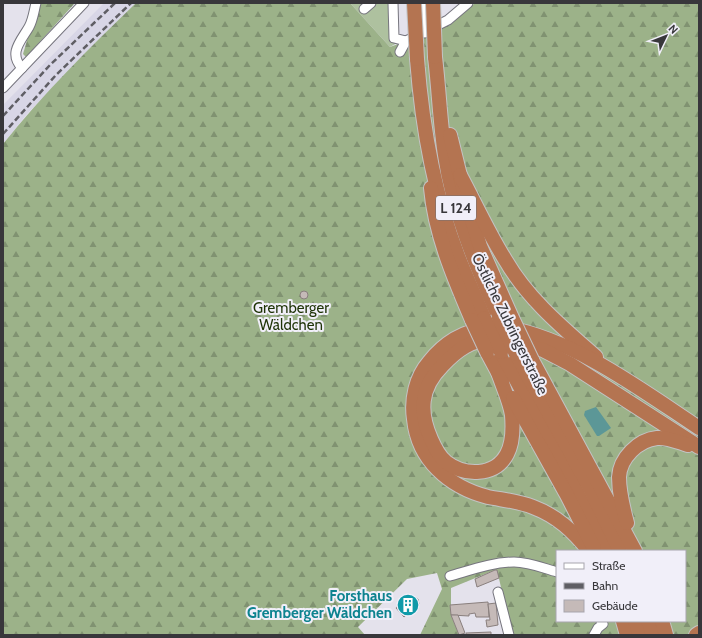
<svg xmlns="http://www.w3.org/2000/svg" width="702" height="638" viewBox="0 0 702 638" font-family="Cabin,sans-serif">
<defs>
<pattern id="forest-firs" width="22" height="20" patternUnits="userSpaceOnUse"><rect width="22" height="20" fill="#9cb289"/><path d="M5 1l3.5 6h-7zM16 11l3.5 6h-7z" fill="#809271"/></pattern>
</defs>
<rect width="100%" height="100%" fill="#e4e2ec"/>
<path fill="#d8d6e6" d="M104 3H136L102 36 27 114 3 144V105Z"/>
<path fill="#aec19f" d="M350 3H396L397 43 390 47Z"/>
<g fill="url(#forest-firs)" fill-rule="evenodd">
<path d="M38 3H75L26 57 23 54Z"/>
<path d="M136 3H350L390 47 450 25 475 3H699V635H512L497 570H495L451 588V615L459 635H420L442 589 437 573 407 579 358 627 365 635H3V144C43 94 89 48 136 3ZM557 551H685V621H557Z"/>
</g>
<path fill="#5c9797" d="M596 407 611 428 599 436H597L584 415 585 411Z"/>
<g fill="#c5bab8" stroke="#897f7d">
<circle cx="304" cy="295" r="4"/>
<path d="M495 570H497L499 578 477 587 475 579Z"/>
<path d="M411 595 418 599 419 604 416 606 418 609 413 613 411 611 404 617 396 608 404 599Z"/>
<path d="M488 602 489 617H476L475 613 469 614V616L451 615 450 605Z"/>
<path d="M496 603 498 625 487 627 486 620H490L488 604Z"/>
<path d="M451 615H458L465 633 459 635Z"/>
<path d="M491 632V635H466V633Z"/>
</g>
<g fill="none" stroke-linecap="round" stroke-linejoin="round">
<g stroke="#76757e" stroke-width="11">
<g id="minor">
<path d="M393 3 394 38 406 41"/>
<path d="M424 3 425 33"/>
<path d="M364 9 371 3"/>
<path d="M400 52 406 41 448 20 468 3"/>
<path d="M22 68C8 53 21 41 29 27 33 20 34 11 36 3"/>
<path d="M3 88 84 3"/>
<path d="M450 576C471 570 493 562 514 562 529 562 543 568 557 572"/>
<path d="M498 592 509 635"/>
<path d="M594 635 598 628 603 624 601 621"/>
</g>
</g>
<g stroke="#c3c3c4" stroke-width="16">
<g id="highway">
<path d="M435 57C439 90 440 123 445 155 453 212 476 265 499 318"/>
<path d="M417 59C422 124 434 194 458 256 466 277 476 297 484 318"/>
<path d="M450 135 467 204 480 246 512 318"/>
<path d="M460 175C475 203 489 234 506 261 528 299 563 328 596 357"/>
<path d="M431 188C435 234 454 278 472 320"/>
<path d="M488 328C464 331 444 343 429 362 416 377 411 399 414 419 418 460 449 487 488 497 503 500 518 501 533 507 557 516 573 531 589 551"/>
<path d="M508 328C575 340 643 391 699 428"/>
<path d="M494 340C472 338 456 351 442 366 420 388 419 412 431 439 434 446 440 457 446 462 464 476 495 477 507 454 513 443 513 427 512 415 510 401 502 385 498 372"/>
<path d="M516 343 543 350 570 364 699 447"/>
<path d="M487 352 502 380"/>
<path d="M501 352 576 490 606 551"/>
<path d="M516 354 589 486 620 551"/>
<path d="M532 360 635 551"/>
<path d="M513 398 567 495 594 548"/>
<path d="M627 523C623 508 619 493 619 477 620 458 638 440 657 438 667 437 678 442 688 445"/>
<path d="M623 621 627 635"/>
<path d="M635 621 640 635"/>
<path d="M648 621 653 635"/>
<path d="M662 621 666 635"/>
<path d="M696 635 699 633"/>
</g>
</g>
<use href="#minor" stroke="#fff" stroke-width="9"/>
<use href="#highway" stroke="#b47451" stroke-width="14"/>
<g stroke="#5f5e64" stroke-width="2.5" stroke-dasharray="6 3" stroke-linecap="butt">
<path d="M3 116 50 65 115 3"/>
<path d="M3 134 56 75 131 3"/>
</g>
<g stroke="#c3c3c4" stroke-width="16" stroke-linecap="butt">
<g id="highway-bridge">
<path d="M414 3 417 59"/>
<path d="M433 3 435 57"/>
<path d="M484 318 501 352"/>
<path d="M499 318 516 354"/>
<path d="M512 318 532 360"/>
<path d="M472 320 487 352"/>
</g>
</g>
<use href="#highway-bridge" stroke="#b47451" stroke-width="14"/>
</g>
<defs>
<g id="building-disc" transform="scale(1.15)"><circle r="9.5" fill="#0f9aa8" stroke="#f1eff9"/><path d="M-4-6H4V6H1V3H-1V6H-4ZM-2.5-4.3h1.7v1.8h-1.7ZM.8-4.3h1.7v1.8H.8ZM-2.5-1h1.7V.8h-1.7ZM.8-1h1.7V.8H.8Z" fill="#fff"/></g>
</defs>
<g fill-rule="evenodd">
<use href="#building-disc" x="408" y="605"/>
</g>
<g text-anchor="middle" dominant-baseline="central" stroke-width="4" stroke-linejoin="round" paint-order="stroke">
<rect fill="#f1eff9" stroke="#706e74" stroke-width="1" x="436" y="196" width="40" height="24" rx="3"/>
<g font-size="14" font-weight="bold" fill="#38373b">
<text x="456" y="208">L 124</text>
</g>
<g font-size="15" fill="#1e3306" stroke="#f1eff9">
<text x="291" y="308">Gremberger<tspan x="291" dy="17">Wäldchen</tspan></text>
</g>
<g font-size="15" fill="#38373b" stroke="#f1eff9">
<text transform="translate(510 324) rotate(64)">Östliche Zubringerstraße</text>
</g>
<g font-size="15" font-weight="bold" fill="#0d838f" stroke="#f1eff9" text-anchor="end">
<text x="392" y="596">Forsthaus<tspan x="392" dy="17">Gremberger Wäldchen</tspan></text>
</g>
</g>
<rect width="702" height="638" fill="none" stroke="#38373b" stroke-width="8"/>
<rect x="556" y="550" width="130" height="72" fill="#f1eff9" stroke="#a7a5ad"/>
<rect x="564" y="563" width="20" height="6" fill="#ffffff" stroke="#a7a5ad"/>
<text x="592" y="570" font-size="12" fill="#38373b">Straße</text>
<rect x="564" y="583" width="20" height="6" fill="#5f5e64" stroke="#a7a5ad"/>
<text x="592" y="590" font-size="12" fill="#38373b">Bahn</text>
<rect x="564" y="600" width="20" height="12" fill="#c5bab8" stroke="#a7a5ad"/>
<text x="592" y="610" font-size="12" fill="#38373b">Gebäude</text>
<g transform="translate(666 36) rotate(47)" stroke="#f1eff9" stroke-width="3" paint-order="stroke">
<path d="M0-3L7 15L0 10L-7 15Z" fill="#38373b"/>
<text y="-6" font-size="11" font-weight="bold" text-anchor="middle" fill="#38373b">N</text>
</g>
</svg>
